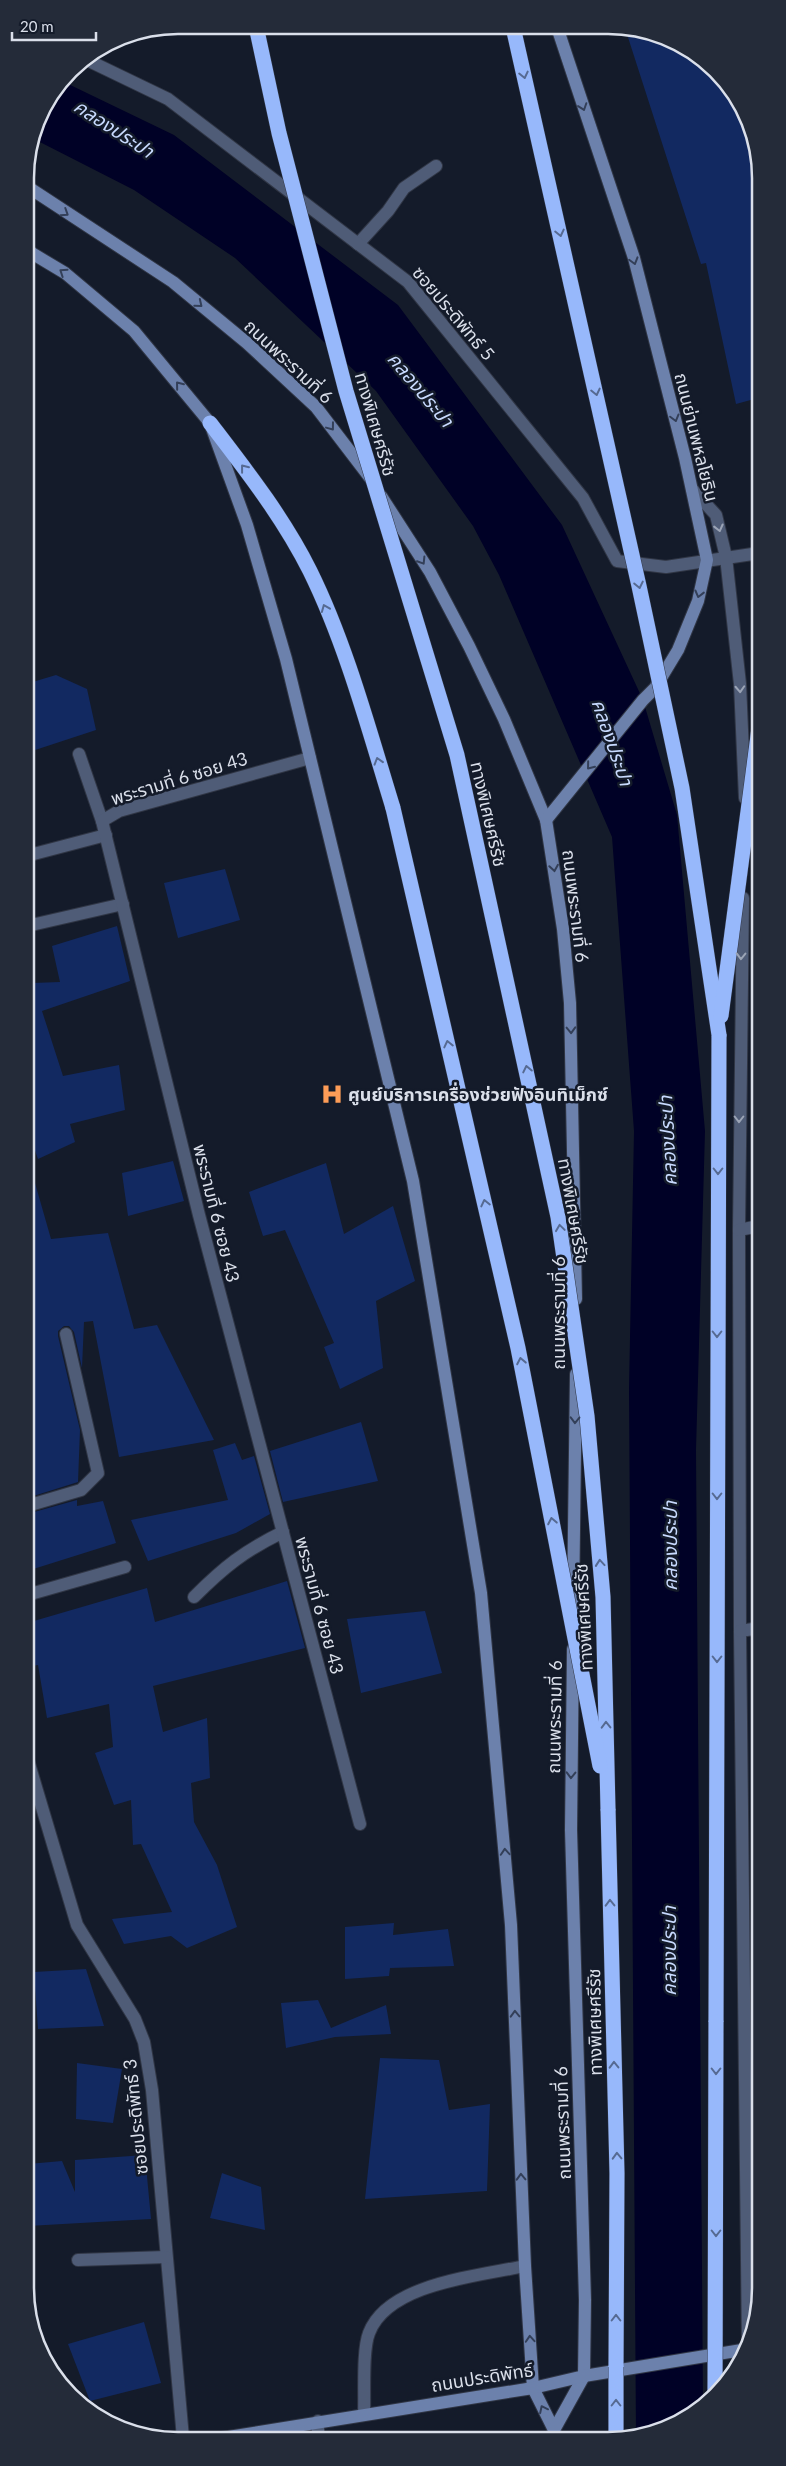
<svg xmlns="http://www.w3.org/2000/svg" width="786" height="2466" viewBox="0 0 786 2466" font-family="Lato,'Noto Sans Thai',sans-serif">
<rect width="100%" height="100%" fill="#141b2a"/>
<path fill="#000126" d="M62 81 174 135 398 305 562 525 643 700 677 815 705 1131 696 1450 703 2406 685 2421 638 2438H636L629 1390 634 1131 612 837 499 575 473 526 376 391 235 258 134 190 32 138 37 119Z"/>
<g fill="#122961">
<path d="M625 28H639L685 45 717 70 745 110 758 148V398L736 404 706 263 701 264Z"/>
<path d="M56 675 87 689 96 730 26 753V684Z"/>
<path d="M225 869 240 920 178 938 164 883Z"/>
<path d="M117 926 130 981 42 1011 63 1076 119 1065 125 1110 70 1124 75 1142 38 1159 26 1125V978L32 977 33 983 60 982 52 946Z"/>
<path d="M173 1161 184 1201 128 1216 122 1173Z"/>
<path d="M326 1163 344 1234 393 1206 415 1281 376 1301 383 1368 340 1389 324 1347 334 1343 285 1230 263 1236 249 1192Z"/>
<path d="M27 1176H33L51 1239 108 1233 134 1329 157 1325 214 1440 119 1457 93 1321 84 1322 82 1368 74 1332 69 1326H64L58 1331V1336L80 1430 78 1482 27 1498Z"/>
<path d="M361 1422 378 1481 283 1502 270 1451Z"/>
<path d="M235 1443 242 1460 254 1456 270 1514 236 1533 148 1561 131 1520 228 1500 213 1450Z"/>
<path d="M77 1500V1506L103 1501 116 1543 27 1571V1514Z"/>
<path d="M287 1581 305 1648 153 1686 163 1732 207 1718 210 1778 191 1783 194 1822 217 1865 237 1927 187 1948 171 1936 124 1944 112 1919 172 1912 141 1844 133 1845 131 1800 114 1805 95 1753 113 1747 109 1704 47 1718 38 1665 27 1667V1623L147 1588 155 1622Z"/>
<path d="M425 1611 442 1673 361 1693 347 1619Z"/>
<path d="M394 1923 393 1935 448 1929 454 1966 390 1968 389 1976 345 1979V1927Z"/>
<path d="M86 1969 104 2026 38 2029 34 1972Z"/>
<path d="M318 2000 331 2028 386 2005 391 2034 335 2037 286 2048 281 2003Z"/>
<path d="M380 2058 439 2060 449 2110 490 2104 487 2191 365 2199Z"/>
<path d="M77 2063 122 2069 113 2123 76 2119Z"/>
<path d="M145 2155 151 2219 28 2226V2164L62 2161 75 2192V2160Z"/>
<path d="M222 2173 261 2187 265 2230 210 2218Z"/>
<path d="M144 2322 161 2383 90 2401 68 2344Z"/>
</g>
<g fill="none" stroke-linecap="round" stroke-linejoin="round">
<g stroke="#303645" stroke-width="14">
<g id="lane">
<path d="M358 244 388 211 404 188 436 166"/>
<path d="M79 754 102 821"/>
<path d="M26 856 106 835"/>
<path d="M27 926 123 904"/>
<path d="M194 1597C224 1567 244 1551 283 1532"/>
<path d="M364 2414C365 2393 362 2351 369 2333 388 2283 479 2276 525 2266"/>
</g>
</g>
<g stroke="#303645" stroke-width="14">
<g id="street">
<path d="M85 59 168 99 408 282 583 498 617 561 666 567 759 553"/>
<path d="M692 489 716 515 726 557 740 684 745 798"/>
<path d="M310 758 119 811 102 821 199 1215 360 1824"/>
<path d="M743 898 739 1230 740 1631 748 2349"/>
<path d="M739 1230 759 1226"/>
<path d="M27 1506 81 1490 98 1473 66 1334"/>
<path d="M27 1595 125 1567"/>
<path d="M740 1631 760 1628"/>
<path d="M27 1757 77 1925 135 2019 144 2042 152 2090 183 2438"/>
<path d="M78 2260 166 2257"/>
<path d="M318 2438V2421"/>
</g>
</g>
<g stroke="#303645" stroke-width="14">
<g id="secondary">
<path d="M25 185 173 282 247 343 316 407 371 479"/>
<path d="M25 249 65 273 134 331 210 423 247 525 286 659 413 1181 481 1593 511 1925 525 2266 533 2388 554 2430V2435"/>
<path d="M381 496 430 572 469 646 504 719 546 820 563 929 570 1003 576 1299"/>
<path d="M546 820 643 700 655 688 678 650 698 601 707 560 685 458 634 258 557 27"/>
<path d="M573 1607 576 1374"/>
<path d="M554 2430 584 2376 585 2300 571 1830 573 1649"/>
<path d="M222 2438 533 2388 584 2376 748 2349"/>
</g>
</g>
<g stroke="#303645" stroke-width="16">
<g id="highway">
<path d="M210 423C246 470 283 517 310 571 346 644 369 730 393 808"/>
<path d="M608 1809 617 2173 616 2367"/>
<path d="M716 2022 719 1035"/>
</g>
</g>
<use href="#lane" stroke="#4f5c77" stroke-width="12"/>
<use href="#street" stroke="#4f5c77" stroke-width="12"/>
<use href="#secondary" stroke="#6c81ac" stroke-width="12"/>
<use href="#highway" stroke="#97b8fb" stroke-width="15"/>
<g stroke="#303645" stroke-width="16" stroke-linecap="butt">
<g id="highway-bridge">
<path d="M256 26 279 133 346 391 457 755 558 1217 587 1416 603 1597 608 1809"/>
<path d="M513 27 639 586 682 788 719 1035"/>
<path d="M393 808 518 1348 600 1766"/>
<path d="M721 1016 759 728"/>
<path d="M715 2396 716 2022"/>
<path d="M616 2438V2367"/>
</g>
</g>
<use href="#highway-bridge" stroke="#97b8fb" stroke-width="15"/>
</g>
<defs><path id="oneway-chevron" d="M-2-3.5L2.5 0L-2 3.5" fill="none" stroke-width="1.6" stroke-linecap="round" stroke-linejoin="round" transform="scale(1.25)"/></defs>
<g stroke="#566a92">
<use href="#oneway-chevron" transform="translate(524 75) rotate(77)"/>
<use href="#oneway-chevron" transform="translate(560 233) rotate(77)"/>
<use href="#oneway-chevron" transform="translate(596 392) rotate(77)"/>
<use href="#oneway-chevron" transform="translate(244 468) rotate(-128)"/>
<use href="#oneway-chevron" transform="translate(639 585) rotate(78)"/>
<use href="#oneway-chevron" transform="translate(325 608) rotate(-112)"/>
<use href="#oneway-chevron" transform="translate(378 761) rotate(-107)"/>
<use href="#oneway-chevron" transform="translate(448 1044) rotate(-103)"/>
<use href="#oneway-chevron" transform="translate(527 1069) rotate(-102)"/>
<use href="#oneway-chevron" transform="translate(718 1171) rotate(90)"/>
<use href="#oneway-chevron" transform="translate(485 1203) rotate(-103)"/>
<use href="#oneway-chevron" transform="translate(560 1228) rotate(-98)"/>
<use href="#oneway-chevron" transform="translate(717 1334) rotate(90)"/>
<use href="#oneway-chevron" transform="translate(521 1361) rotate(-101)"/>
<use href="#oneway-chevron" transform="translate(717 1496) rotate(90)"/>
<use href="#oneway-chevron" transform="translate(552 1521) rotate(-101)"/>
<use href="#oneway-chevron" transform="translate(600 1563) rotate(-95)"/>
<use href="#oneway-chevron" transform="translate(717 1659) rotate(90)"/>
<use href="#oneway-chevron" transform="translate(606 1725) rotate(-91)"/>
<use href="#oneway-chevron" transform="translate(610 1903) rotate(-91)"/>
<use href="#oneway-chevron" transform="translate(614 2065) rotate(-91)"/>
<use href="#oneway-chevron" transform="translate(716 2071) rotate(90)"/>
<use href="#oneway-chevron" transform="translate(617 2156) rotate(-92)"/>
<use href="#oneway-chevron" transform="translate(716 2233) rotate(90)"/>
<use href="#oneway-chevron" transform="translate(616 2318) rotate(-90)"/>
<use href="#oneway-chevron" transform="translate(616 2403) rotate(-90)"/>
</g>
<g stroke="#333f58">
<use href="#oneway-chevron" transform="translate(583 107) rotate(71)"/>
<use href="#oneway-chevron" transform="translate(65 213) rotate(33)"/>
<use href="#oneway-chevron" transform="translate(634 261) rotate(74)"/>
<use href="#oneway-chevron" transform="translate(63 272) rotate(-146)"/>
<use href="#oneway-chevron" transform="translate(199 304) rotate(39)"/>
<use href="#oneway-chevron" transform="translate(179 385) rotate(-129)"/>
<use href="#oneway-chevron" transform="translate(675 418) rotate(75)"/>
<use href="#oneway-chevron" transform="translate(331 427) rotate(53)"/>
<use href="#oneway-chevron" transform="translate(422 561) rotate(58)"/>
<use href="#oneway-chevron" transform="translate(699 594) rotate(104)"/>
<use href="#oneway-chevron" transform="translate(590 766) rotate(129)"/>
<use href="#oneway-chevron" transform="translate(554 868) rotate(81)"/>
<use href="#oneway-chevron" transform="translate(571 1030) rotate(88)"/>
<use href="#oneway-chevron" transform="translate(575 1420) rotate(91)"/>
<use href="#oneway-chevron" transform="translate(571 1775) rotate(91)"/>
<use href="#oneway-chevron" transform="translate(505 1852) rotate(-94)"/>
<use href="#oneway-chevron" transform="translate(515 2014) rotate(-92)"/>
<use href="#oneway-chevron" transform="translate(521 2177) rotate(-92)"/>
<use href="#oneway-chevron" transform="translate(530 2339) rotate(-94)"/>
<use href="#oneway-chevron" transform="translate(543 2409) rotate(-116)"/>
</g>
<g stroke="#9ba4b6">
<use href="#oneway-chevron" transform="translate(719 528) rotate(76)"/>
<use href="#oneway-chevron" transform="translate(740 689) rotate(87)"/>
<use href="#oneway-chevron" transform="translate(741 956) rotate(91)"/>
<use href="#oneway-chevron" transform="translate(739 1119) rotate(90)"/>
</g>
<defs>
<g id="hospital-bare" transform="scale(1.725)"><path d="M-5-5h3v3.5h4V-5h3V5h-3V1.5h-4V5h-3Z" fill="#fd9c57" stroke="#141b2a" stroke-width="2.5" paint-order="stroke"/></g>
</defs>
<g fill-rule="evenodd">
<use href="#hospital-bare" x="332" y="1094"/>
</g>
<g text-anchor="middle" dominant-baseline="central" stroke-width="5" stroke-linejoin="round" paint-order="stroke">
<g font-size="18" fill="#dadfea" stroke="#141b2a">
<text transform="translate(454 313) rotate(50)">ซอยประดิพัทธ์ 5</text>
<text transform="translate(289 361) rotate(43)">ถนนพระรามที่ 6</text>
<text transform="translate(376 424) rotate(74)">ทางพิเศษศรีรัช</text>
<text transform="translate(697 437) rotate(76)">ถนนย่านพหลโยธิน</text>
<text transform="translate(179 778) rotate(-17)">พระรามที่ 6 ซอย 43</text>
<text transform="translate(489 814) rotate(77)">ทางพิเศษศรีรัช</text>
<text transform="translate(576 906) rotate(83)">ถนนพระรามที่ 6</text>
<text transform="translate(574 1211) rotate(80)">ทางพิเศษศรีรัช</text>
<text transform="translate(217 1213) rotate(76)">พระรามที่ 6 ซอย 43</text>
<text transform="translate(558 1313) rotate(-90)">ถนนพระรามที่ 6</text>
<text transform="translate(320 1605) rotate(75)">พระรามที่ 6 ซอย 43</text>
<text transform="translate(583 1617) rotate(-93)">ทางพิเศษศรีรัช</text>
<text transform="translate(554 1717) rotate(-89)">ถนนพระรามที่ 6</text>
<text transform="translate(594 2022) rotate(-91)">ทางพิเศษศรีรัช</text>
<text transform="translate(135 2117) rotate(-96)">ซอยประดิพัทธ์ 3</text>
<text transform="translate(562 2123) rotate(-92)">ถนนพระรามที่ 6</text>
<text transform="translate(482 2377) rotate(-9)">ถนนประดิพัทธ์</text>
</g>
<g font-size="18" font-weight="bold" fill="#dadfea" stroke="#141b2a" text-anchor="start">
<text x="348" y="1094">ศูนย์บริการเครื่องช่วยฟังอินทิเม็กซ์</text>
</g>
<g font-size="19" font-style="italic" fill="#c8dafe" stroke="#141b2a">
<text transform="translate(114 128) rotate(33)">คลองประปา</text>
<text transform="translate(421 389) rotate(50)">คลองประปา</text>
<text transform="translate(613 742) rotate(71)">คลองประปา</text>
<text transform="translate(667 1141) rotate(-93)">คลองประปา</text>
<text transform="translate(669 1546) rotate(-90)">คลองประปา</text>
<text transform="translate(668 1951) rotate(-90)">คลองประปา</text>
</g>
</g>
<path d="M0 0H786V2466H0ZM178 34H608A144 144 0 0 1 752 178V2288A144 144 0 0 1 608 2432H178A144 144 0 0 1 34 2288V178A144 144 0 0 1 178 34Z" fill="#242b39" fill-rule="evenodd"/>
<path fill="none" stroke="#dadfea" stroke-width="2.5" d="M178 34H608A144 144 0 0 1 752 178V2288A144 144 0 0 1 608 2432H178A144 144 0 0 1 34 2288V178A144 144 0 0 1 178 34Z"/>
<path d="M12 32v8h84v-8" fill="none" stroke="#dadfea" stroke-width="2.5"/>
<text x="20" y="32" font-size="15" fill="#dadfea" stroke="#141b2a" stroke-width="4" paint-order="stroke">20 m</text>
</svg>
